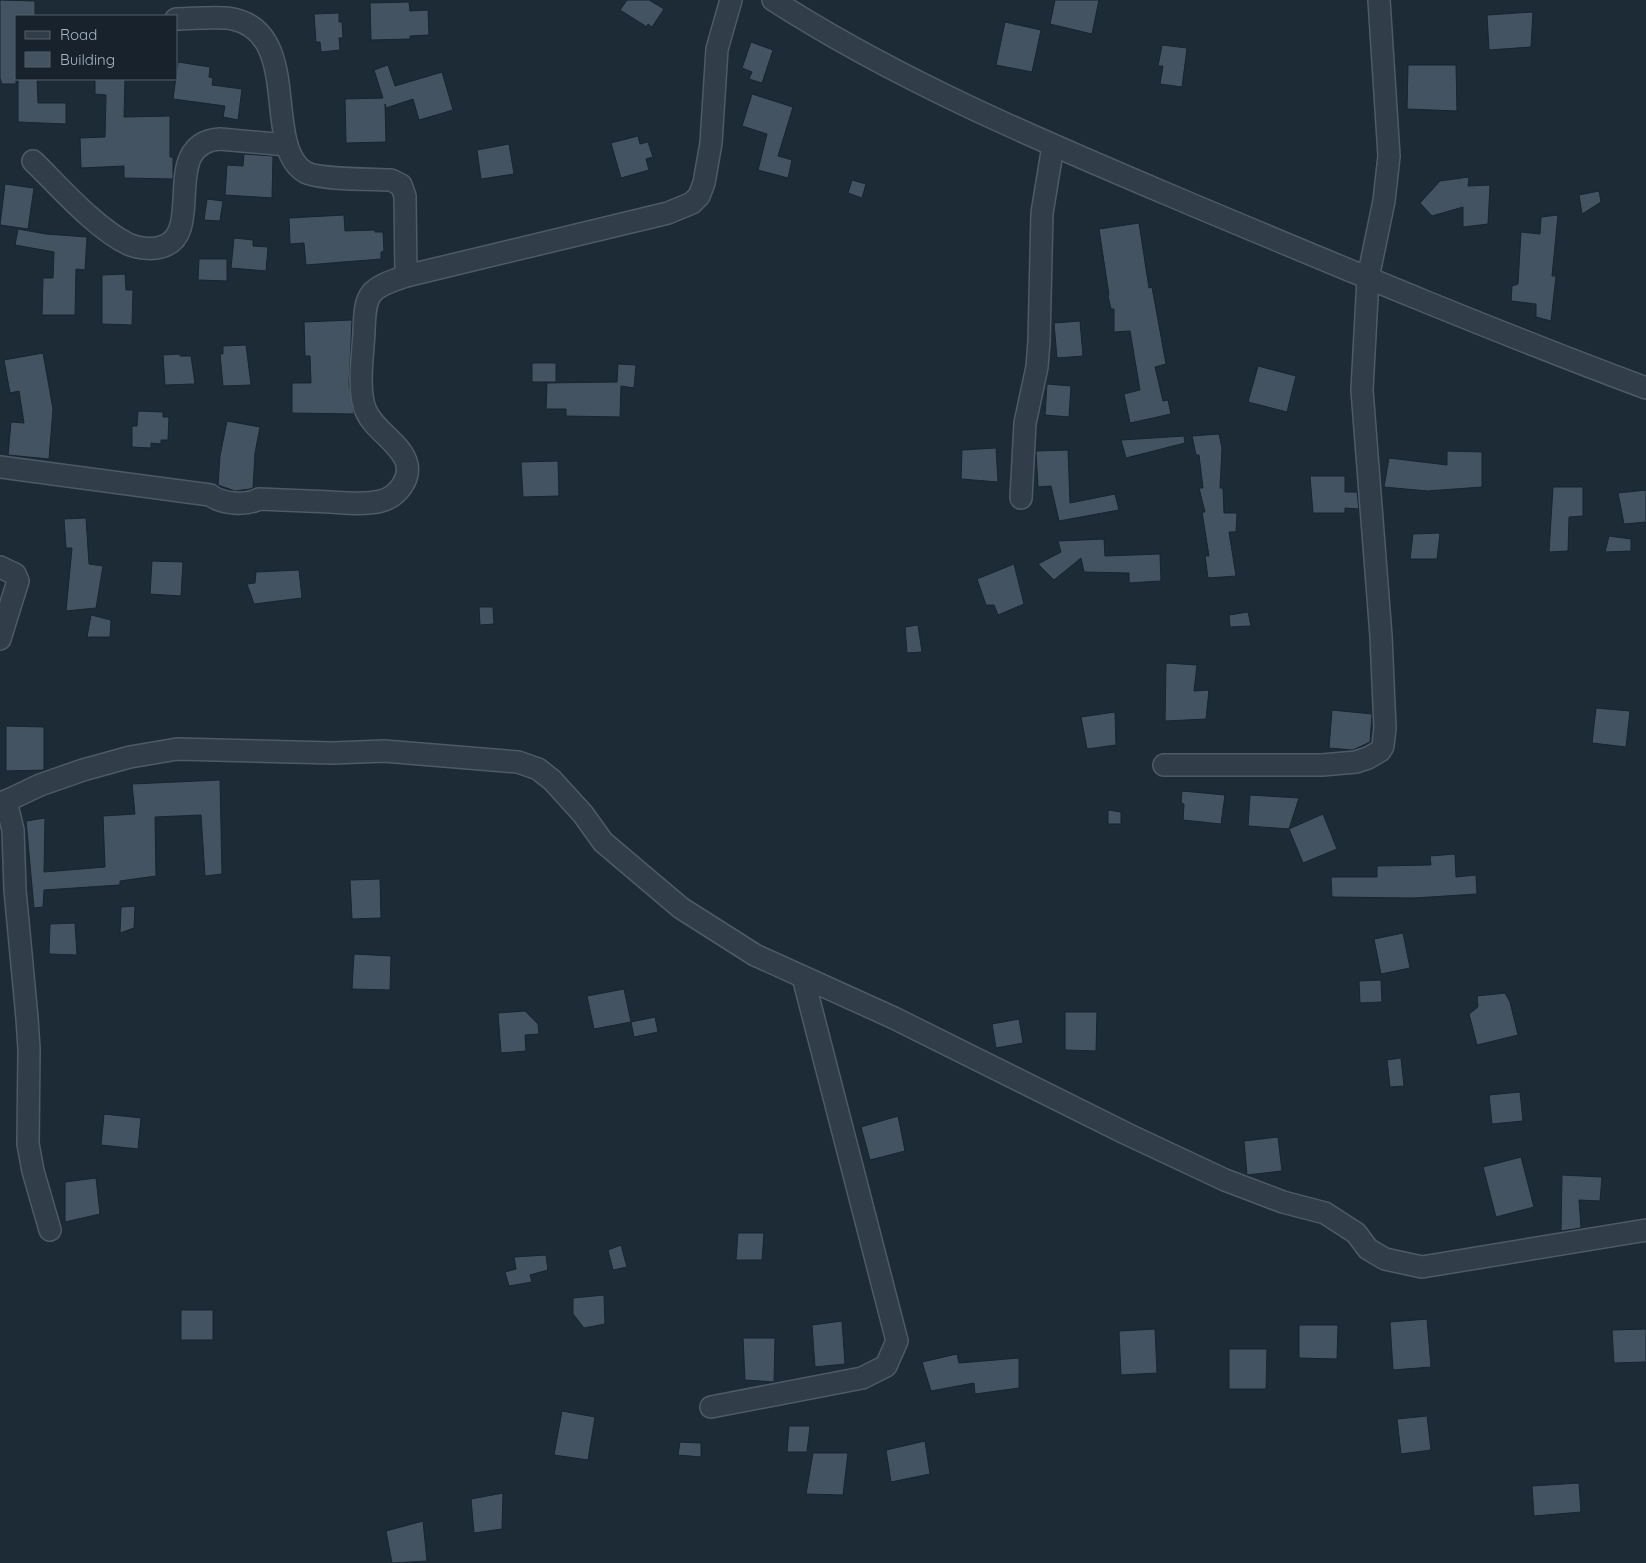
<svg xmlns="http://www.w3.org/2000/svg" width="1646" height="1563" viewBox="0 0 1646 1563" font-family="Quicksand,sans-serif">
<rect width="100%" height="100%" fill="#1d2b37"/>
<g fill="#435362" stroke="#18242e">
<path d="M0 0 35 1V16H16V84H2L0 78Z"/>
<path d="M627 0H649L664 9 652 27 648 24 647 27 620 10Z"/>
<path d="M1055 0H1099L1092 34 1050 24Z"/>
<path d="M409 2 410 11 428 10 429 35 410 36V39L371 40 370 3Z"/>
<path d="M1533 12 1531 47 1489 50 1487 15Z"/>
<path d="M339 13V22H342L343 38H339L340 50 321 52 320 42H316L314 14Z"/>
<path d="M1005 22 1041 30 1032 72 996 65Z"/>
<path d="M751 42 773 50 762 83 749 79 752 72 742 68Z"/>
<path d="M1162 45 1187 48 1182 87 1160 84 1163 66H1158Z"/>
<path d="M178 62 210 67 209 77 213 78 212 85 242 89 238 120 223 117 225 106 173 99Z"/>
<path d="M388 65 395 86 442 72 453 110 419 120 413 99 386 108 385 104 386 142 346 143 345 99 383 98 374 70Z"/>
<path d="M1408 65H1456L1457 111 1407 109Z"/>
<path d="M18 79H37L38 103H66V124L18 122Z"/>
<path d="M95 79H125L124 117 170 116V157H173V179L124 178V166L81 168 80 138 105 137 106 95 95 94Z"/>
<path d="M752 94 793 107 778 156 792 160 788 178 758 170 767 134 742 126Z"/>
<path d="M638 136 640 144 648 142 653 157 646 159 649 170 621 178 611 143Z"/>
<path d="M509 144 514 174 481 179 477 150Z"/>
<path d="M244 154 273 156 272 198 225 195 227 165 243 166Z"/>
<path d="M1469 177 1468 186 1490 185 1488 224 1463 227V207L1432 216 1420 203 1440 181Z"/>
<path d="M852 180 866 184 862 198 848 193Z"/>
<path d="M5 184 34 188 28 229 0 225Z"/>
<path d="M1599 191 1601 202 1582 214 1579 195Z"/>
<path d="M207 199 223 201 220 221 204 220Z"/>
<path d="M344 215 345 231 375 230V232H383L384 251 381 252V259L306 265 304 243 290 244 289 218Z"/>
<path d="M1558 215 1552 276H1556L1551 321 1536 317V304L1511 301 1512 286 1518 284 1521 232 1540 234 1541 217Z"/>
<path d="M1139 223 1149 288 1152 287 1166 364 1155 367 1163 401 1168 400 1171 414 1130 423 1124 394 1140 390 1130 331 1114 332V309H1111L1108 296 1109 295 1099 229Z"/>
<path d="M18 229 46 234 87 237 85 270 76 269 75 315H42L43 278H53L54 252 15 245Z"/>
<path d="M234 238 253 240V246L268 247 266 271 231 268Z"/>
<path d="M199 259H227V281L198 280Z"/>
<path d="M125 274 126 290H133L132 325 102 324V275Z"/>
<path d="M352 320 349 384 354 414 292 413V383H311L310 356H305L304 322Z"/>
<path d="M1080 321 1083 356 1057 358 1054 323Z"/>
<path d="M246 345 251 385 223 386 220 354H223V346Z"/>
<path d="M43 353 53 409 49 459 8 455 11 422 24 423 19 391 10 393 4 360Z"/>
<path d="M180 354V356H191L195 384 165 385 163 355Z"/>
<rect x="532" y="363" width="24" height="19"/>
<path d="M618 364 636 365 634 388 621 386 620 417 566 416V409H546L547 383 617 382Z"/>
<path d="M1258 366 1296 376 1287 412 1248 402Z"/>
<path d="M1047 384 1071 386 1069 417 1045 415Z"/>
<path d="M138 411 163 412V417H169L168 440H161V444L151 443V448L132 447V426H137Z"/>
<path d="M227 421 260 427 255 453 253 488 250 489 235 491 218 485 220 456Z"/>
<path d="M1219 434 1222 448 1220 488H1223L1224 513H1237L1236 532H1229L1236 576 1208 578 1205 556H1209L1202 512H1205L1199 488H1203L1199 455H1196L1192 436Z"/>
<path d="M1184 436 1185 443 1126 458 1121 440Z"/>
<path d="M996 448 998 482 961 479 962 450Z"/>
<path d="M1068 450 1070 503 1115 494 1119 510 1059 521 1051 486 1038 487 1036 451Z"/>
<path d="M1447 451 1482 452V487L1427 491 1384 487 1389 458 1447 465Z"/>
<path d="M558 461 559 496 523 497 521 462Z"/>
<path d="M1310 476H1345V492H1357L1359 509 1345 508V513H1313Z"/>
<path d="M1553 487H1583V516L1569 517 1568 551 1549 552Z"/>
<path d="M1646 490V522L1624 524 1618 493Z"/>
<path d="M86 518 89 564 103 566 96 608 66 611 72 548H66L64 519Z"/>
<path d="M1440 533 1437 559H1410L1413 534Z"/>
<path d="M1609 536 1631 539V551L1605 552Z"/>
<path d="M1104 539 1105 556 1160 554 1161 581 1129 583V573L1084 572 1081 558 1054 580 1038 564 1061 552 1058 541Z"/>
<path d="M152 561 183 562 181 596 150 594Z"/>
<path d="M1014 564 1024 604 998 615 994 605H986L977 579Z"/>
<path d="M299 570 302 598 254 604 247 584 255 583 256 572Z"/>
<path d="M479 607H493L494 624 480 625Z"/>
<path d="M1248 612 1251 626 1230 627 1229 615Z"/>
<path d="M91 615 111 620 110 637H87Z"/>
<path d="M918 625 922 652 907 653 905 627Z"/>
<path d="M1166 663 1197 665 1194 691 1209 690 1206 719 1165 721Z"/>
<path d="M1596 708 1630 711 1626 747 1592 743Z"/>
<path d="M1332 710 1372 714 1370 742 1353 750 1329 748Z"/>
<path d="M1115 712 1116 745 1087 749 1081 717Z"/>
<path d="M6 726 44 727V770L6 771Z"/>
<path d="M220 780 222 874 205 876 201 815 155 817 156 876 120 881V885L44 890 43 907 34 908 26 821 45 818 44 872 105 867 103 816 135 814 132 784Z"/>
<path d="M1182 791 1225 795 1221 824 1183 820 1184 804 1181 803Z"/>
<path d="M1250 795 1299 798 1289 829 1248 826Z"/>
<path d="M1108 810 1121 812V824H1108Z"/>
<path d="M1323 814 1337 849 1303 863 1289 829Z"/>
<path d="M1455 854 1456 877 1476 875 1477 894 1414 898 1332 897 1331 877H1377V866L1431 865 1430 856Z"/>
<path d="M380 879 381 918 352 919 350 880Z"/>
<path d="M135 906 134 928 120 933 121 907Z"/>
<path d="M75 923 77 955 49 954 50 924Z"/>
<path d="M1403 933 1410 968 1381 974 1374 939Z"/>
<path d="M354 954 391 956 390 990 352 989Z"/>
<path d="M1381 980 1382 1002 1360 1003 1359 981Z"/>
<path d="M624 989 631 1022 594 1029 587 996Z"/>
<path d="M1505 993 1510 1002 1518 1035 1477 1045 1469 1014 1478 1007 1477 996Z"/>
<path d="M525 1011 538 1024 539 1034 525 1035 526 1051 501 1053 498 1013Z"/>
<path d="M1065 1012H1097L1096 1051 1065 1050Z"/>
<path d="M655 1017 658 1032 634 1037 631 1022Z"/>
<path d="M1019 1019 1023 1043 996 1048 992 1024Z"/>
<path d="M1401 1058 1404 1086 1390 1087 1387 1060Z"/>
<path d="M1520 1092 1523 1121 1492 1124 1489 1095Z"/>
<path d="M104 1114 141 1118 138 1149 101 1145Z"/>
<path d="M898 1116 905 1151 870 1160 861 1127Z"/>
<path d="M1278 1137 1282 1171 1247 1175 1244 1141Z"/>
<path d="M1521 1157 1534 1207 1496 1217 1483 1167Z"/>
<path d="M1562 1175 1602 1177 1600 1201 1579 1200 1581 1228 1561 1231Z"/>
<path d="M96 1178 100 1214 65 1222V1182Z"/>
<path d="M738 1233H764L762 1260H736Z"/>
<path d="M621 1245 627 1267 613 1270 608 1250Z"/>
<path d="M546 1255 548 1270 530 1275 532 1282 509 1286 505 1272 516 1269 514 1257Z"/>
<path d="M604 1295 605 1324 584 1328 573 1314V1298Z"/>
<rect x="181" y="1310" width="32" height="30"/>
<path d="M1427 1319 1431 1367 1393 1370 1390 1322Z"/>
<path d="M842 1321 845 1364 815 1367 812 1325Z"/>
<path d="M1299 1325H1338L1337 1359 1299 1358Z"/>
<path d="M1155 1329 1157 1373 1121 1375 1119 1331Z"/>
<path d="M1646 1329V1362L1614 1363 1612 1330Z"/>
<path d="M743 1338H775L774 1382 745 1380Z"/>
<path d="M1229 1349H1267L1266 1389H1229Z"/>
<path d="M957 1354 959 1363 1019 1358V1388L975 1394 974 1383 931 1391 922 1362Z"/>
<path d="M562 1411 595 1417 588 1460 554 1455Z"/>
<path d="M1427 1416 1431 1450 1401 1454 1397 1419Z"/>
<path d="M789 1426H810L807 1452H787Z"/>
<path d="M925 1441 930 1474 891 1482 886 1450Z"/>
<path d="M680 1442 701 1443V1457L678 1455Z"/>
<path d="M813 1453H848L843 1495 806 1494Z"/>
<path d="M1579 1483 1581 1512 1534 1516 1532 1486Z"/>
<path d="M503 1493 502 1529 474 1533 471 1499Z"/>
<path d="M423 1521 427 1561 392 1563 386 1531Z"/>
</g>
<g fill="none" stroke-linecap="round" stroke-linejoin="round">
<g stroke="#4e5b66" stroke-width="24">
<g id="minor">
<path d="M773 0C907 86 1054 146 1200 208 1348 270 1496 332 1646 388"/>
<path d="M176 19C194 19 216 16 233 19 303 34 262 146 305 172 319 180 372 179 391 180L401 185 405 196 406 276"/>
<path d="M33 161C59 186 95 228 128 244 137 248 151 250 161 247 207 235 158 143 220 139L287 145"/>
<path d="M0 467 210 495C222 504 246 506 259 499 283 500 307 501 331 502 347 503 365 505 381 501 397 497 412 479 406 461 398 441 374 430 366 411 357 391 363 354 364 332 365 291 369 289 406 276L668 213 692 203 699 196 704 183 711 143 717 49 731 0"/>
<path d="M1021 498 1025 423 1037 367 1039 341 1042 213 1053 146"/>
<path d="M0 567 15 574 18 581 0 639"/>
<path d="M1164 765H1322L1356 762 1368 758 1380 751 1383 746 1385 728 1381 636 1362 390 1368 278 1384 201 1389 156 1379 0"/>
<path d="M6 801 13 830 15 890 27 1018 29 1049 28 1144 33 1171 50 1230"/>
<path d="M0 804 40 785 83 770 130 757 177 749 333 753 384 751 518 762 538 769 552 780 583 814 603 842 681 908 755 955 894 1018 1127 1134 1225 1180 1283 1202 1325 1213 1356 1233 1368 1249 1385 1259 1422 1267 1646 1230"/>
<path d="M711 1407 862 1378 886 1366 897 1341 803 977"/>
</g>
</g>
<use href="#minor" stroke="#313d48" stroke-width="21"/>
</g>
<rect x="15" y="15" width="162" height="65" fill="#17222c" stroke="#525e69"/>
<rect x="25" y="31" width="25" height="8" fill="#313d48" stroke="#525e69"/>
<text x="60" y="40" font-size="15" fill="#aab8c5">Road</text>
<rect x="25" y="52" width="25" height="15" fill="#435362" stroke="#525e69"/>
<text x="60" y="65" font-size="15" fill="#aab8c5">Building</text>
</svg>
